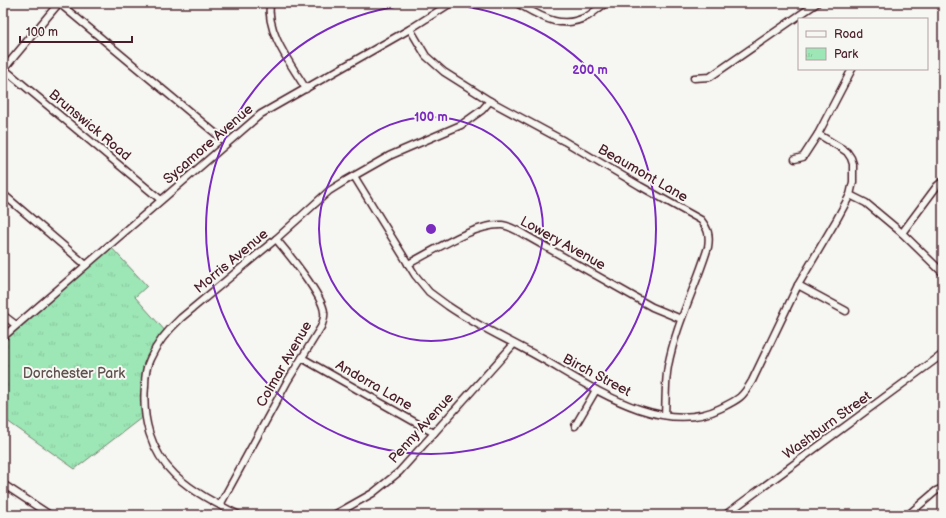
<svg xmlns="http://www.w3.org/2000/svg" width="946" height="518" viewBox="0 0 946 518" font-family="'Balsamiq Sans',sans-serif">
<defs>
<pattern id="park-tufts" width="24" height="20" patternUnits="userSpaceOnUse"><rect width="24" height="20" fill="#9de7b6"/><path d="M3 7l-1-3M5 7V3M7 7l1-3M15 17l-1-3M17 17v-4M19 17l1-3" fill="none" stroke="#89c69d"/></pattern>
</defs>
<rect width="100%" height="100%" fill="#f6f6f2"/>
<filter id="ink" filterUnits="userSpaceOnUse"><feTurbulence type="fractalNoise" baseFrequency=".025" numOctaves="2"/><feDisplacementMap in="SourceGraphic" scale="8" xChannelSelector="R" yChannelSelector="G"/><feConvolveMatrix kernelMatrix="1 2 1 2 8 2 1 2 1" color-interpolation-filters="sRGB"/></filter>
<g filter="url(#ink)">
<path fill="url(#park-tufts)" stroke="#748370" d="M109 245 147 286 135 297 167 333 149 361 145 415 75 469 3 418V336Z"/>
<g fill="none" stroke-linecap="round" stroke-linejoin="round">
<g stroke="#4a1f2b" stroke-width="9">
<g id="street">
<path d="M59 3 227 143"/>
<path d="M270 3C266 33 291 64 306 89"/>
<path d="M517 3C540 16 561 31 588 16 594 12 600 7 606 3"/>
<path d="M410 29 426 56 444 72 490 101 564 141 640 186 701 220C708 229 710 235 708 247 696 287 676 324 668 366 665 382 666 399 665 415"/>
<path d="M3 68 161 200"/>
<path d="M3 70 59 3"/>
<path d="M694 78 710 77 817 3"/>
<path d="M795 159 803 157 818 134 852 69"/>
<path d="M354 176 415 275 429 292 448 306C477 326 509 340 539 357 589 385 661 438 721 408 739 399 742 398 752 381L798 285 837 219 850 195 853 182V164L851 158 847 152 841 148 818 134"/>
<path d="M3 194 86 265"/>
<path d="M850 195 866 203 902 233 943 273"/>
<path d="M902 233 937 186 943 181"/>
<path d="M408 264C434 251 473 224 502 225 510 226 518 231 525 235L652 307 681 319"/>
<path d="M798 285 846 311"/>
<path d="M3 315 16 325"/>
<path d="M3 337 261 114 410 29 451 3"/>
<path d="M302 358 434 433"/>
<path d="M575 426 596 390"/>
<path d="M3 484 50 515"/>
<path d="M220 505 287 382 321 327C323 322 325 317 324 312 323 296 287 252 276 239"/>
<path d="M239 515C217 504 193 492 175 475 150 451 142 418 145 386 145 377 146 367 150 359 157 343 168 330 181 318L276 239 329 191 345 181 389 156 461 125 482 110 490 101"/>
<path d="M334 515 373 493 399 472 514 344"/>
<path d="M725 515 943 354"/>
<path d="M908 515 936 491 943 488"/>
</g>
</g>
<use href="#street" stroke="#f6f6f2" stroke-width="6"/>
</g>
</g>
<g fill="none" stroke="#7b2cbf" stroke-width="2">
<circle cx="431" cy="229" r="112"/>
<circle cx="431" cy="229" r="225"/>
</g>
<g text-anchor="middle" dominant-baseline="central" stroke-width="4" stroke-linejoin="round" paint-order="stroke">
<g font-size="14" fill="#4a1f2b" stroke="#f6f6f2">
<text transform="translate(90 125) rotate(40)">Brunswick Road</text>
<text transform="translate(208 144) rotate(-41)">Sycamore Avenue</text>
<text transform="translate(643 173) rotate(30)">Beaumont Lane</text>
<text transform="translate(563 243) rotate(29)">Lowery Avenue</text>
<text transform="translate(231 261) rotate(-40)">Morris Avenue</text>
<text transform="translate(284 364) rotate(-60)">Colmar Avenue</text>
<text transform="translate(597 375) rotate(28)">Birch Street</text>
<text transform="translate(374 385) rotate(30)">Andorra Lane</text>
<text transform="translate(827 425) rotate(-36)">Washburn Street</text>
<text transform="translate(421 428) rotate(-48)">Penny Avenue</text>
</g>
<g font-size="14" fill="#5f514e" stroke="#f6f6f2">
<text x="74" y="373">Dorchester Park</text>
</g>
</g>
<circle cx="431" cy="229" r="6" fill="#7b2cbf" stroke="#f6f6f2" stroke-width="2"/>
<g font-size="12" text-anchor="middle" font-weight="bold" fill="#7b2cbf" stroke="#f6f6f2" stroke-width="4" stroke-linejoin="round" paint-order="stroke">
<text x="590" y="74">200 m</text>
<text x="431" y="121">100 m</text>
</g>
<rect width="946" height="518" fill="none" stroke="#f6f6f2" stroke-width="16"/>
<rect x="8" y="8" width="930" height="502" fill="none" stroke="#4a1f2b" stroke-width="1.5" filter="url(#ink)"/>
<rect x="798" y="18" width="130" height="52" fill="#f6f6f2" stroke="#b1a0a2"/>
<rect x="806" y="31" width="20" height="6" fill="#f6f6f2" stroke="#b1a0a2"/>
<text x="834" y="38" font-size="12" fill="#4a1f2b">Road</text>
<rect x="806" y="48" width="20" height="12" fill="url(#park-tufts)" stroke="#b1a0a2"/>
<text x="834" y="58" font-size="12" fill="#4a1f2b">Park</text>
<path d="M20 36v6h112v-6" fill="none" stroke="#4a1f2b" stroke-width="2"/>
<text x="26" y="36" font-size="12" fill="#4a1f2b" stroke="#f6f6f2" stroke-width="3" paint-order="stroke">100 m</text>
</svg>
